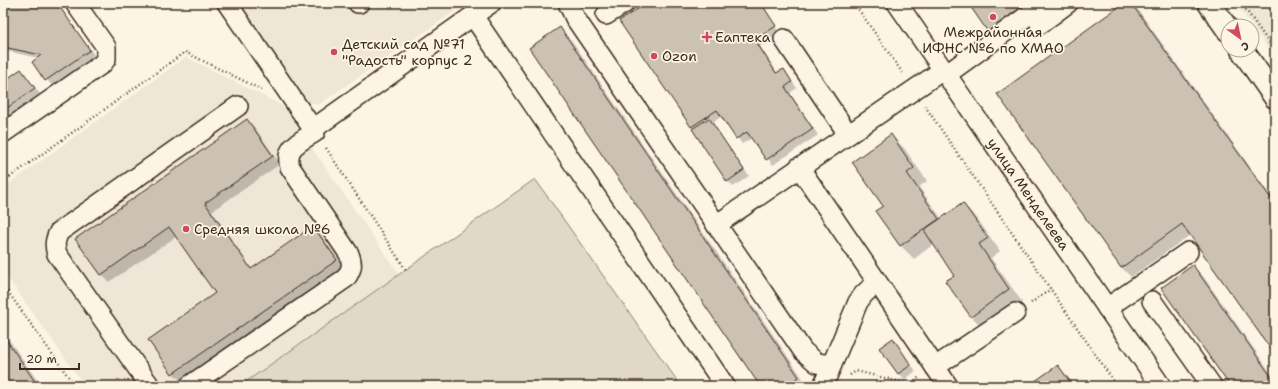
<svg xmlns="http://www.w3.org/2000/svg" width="1278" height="389" viewBox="0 0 1278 389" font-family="'Shantell Sans',sans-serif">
<rect width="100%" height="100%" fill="#fcf5e5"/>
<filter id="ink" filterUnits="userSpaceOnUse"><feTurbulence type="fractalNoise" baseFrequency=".025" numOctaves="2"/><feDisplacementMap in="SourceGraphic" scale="8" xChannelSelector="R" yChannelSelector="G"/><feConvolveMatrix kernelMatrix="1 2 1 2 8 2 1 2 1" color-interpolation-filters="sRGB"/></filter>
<g filter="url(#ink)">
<g fill="#eee6d6">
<path d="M240 3H467L318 105 306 101Z"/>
<path d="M1235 3H1275V59L1252 26Z"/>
<path d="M186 57 283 106 399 274 240 386H85L3 271V188Z"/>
</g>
<path fill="#e0d8c8" stroke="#8e8173" d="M535 179 681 386H240Z"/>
<g fill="#0003">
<path d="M3 3H57L95 56 52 86 33 62 38 58 6 51 3 53Z"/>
<path d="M648 3H760L778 31 779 30 781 32 760 46 778 74 783 70 797 88 790 93 818 135 773 165 752 138 742 144 722 116 712 123 749 176 733 187 728 181 621 22Z"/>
<path d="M1126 3H1131L1139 11 1275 202V353L1190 235 1131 277 1121 267Z"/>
<path d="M560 29 572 41 808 386H762Z"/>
<path d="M21 71 40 94 3 120V79L5 82Z"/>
<path d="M247 120 255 128 280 164 212 211 252 269 313 227 321 235 344 268 181 381 173 373 217 294 177 236 109 282 101 274Z"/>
<path d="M891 135 904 148 927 181 919 187 942 219 963 204 976 217 1000 251 991 258 1022 302 984 329 971 316 956 276 934 244 914 259 901 246 877 212 885 207Z"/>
<path d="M1193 267 1203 276 1275 379V386H1231Z"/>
<path d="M3 331 41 386H3Z"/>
<path d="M893 340 916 371 904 380 880 348Z"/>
<path d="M1058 366 1076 386H1029Z"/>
</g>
<g fill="#ccc2b3" stroke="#3b2a1e">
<path d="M3 3H57L90 50 45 81 32 62 41 55 3 47Z"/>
<path d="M647 3H761L776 26 755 40 776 73 784 69 792 82 785 87 813 129 766 160 747 132 736 139 717 110 691 127 619 21Z"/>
<path d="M968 3H1030L988 32Z"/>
<path d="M1124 3H1131L1275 204V355L1182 224 1121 268 997 94Z"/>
<path d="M560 27 799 377 786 386H760L529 48Z"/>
<path d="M21 69 35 88 3 111V80L4 81Z"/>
<path d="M709 118 744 170 727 182 692 129Z"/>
<path d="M247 119 273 156 205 203 251 269 313 226 337 260 172 374 148 340 215 293 169 227 101 275 75 239Z"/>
<path d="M891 134 914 168 907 173 939 219 900 246 875 211 883 206 852 162Z"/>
<path d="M963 203 988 238 979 244 1009 289 971 317 945 281 954 276 924 230Z"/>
<path d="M1193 265 1275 382V386H1230L1161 288Z"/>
<path d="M3 335 38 386H3Z"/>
<path d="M893 338 911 365 898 374 879 348Z"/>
<path d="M1058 365 1073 386H1028Z"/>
</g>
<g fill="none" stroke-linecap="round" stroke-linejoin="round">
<g stroke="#3b2a1e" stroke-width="22">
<g id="minor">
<path d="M358 3H359"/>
<path d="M568 3 575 18 803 351 817 363 831 365"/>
<path id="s1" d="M897 3 1161 386"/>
<path d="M606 15 625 3"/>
<path d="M473 16 725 386"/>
<path d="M1040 24 1068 3"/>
<path d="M784 39 848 134"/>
<path d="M947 74 1045 3"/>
<path d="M313 129 491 3"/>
<path d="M3 133 102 64 106 59V47L75 3"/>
<path d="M799 167 948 386"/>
<path d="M716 225 943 70"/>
<path d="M1152 301 1212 386"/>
<path d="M1107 308 1188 252"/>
<path d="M935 367 1015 313"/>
<path d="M150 386 57 254C54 245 55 240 59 232L238 106"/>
<path d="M189 386 346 278C352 269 353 264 349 254L290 167C284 147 300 142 315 132L227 3"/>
<path d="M823 386 858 302 864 294 877 282"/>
</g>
</g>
<g stroke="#3b2a1e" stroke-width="25">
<g id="major">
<path d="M1209 3 1228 30"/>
<path d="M1242 50 1275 97"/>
</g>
</g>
<g stroke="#3b2a1e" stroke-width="2.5" stroke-dasharray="1 3" stroke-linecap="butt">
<path d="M854 3 904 75"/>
<path d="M1241 3 1275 51"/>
<path d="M925 106 1117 386"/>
<path d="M326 148 406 270"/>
<path d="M3 182 185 52 262 90"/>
<path d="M3 285 75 386"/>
<path d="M1031 303 1051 289"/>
<path d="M850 375 856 371 909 384 920 377"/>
<path d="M610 382 613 386"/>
</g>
<use href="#minor" stroke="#fcf5e5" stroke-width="19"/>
<use href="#major" stroke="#fcf5e5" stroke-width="22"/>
</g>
</g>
<g fill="#d1495b" stroke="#fcf5e5" stroke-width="1.5">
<circle cx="993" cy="17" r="4"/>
<path d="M705 31h4v4h4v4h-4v4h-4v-4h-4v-4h4z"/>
<circle cx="334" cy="52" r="4"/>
<circle cx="654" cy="56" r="4"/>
<circle cx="186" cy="229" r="4"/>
</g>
<g text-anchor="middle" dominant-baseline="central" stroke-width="3.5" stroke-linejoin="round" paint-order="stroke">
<g font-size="14" fill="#3b2a1e" stroke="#fcf5e5" text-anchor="start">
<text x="993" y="32" text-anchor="middle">Межрайонная<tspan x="993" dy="16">ИФНС №6 по ХМАО</tspan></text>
<text x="715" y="37">Еаптека</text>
<text x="342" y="44">Детский сад №71<tspan x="342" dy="16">"Радость" корпус 2</tspan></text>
<text x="662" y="56">Ozon</text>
<text x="194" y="229">Средняя школа №6</text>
</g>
<g font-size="14" fill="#3b2a1e" stroke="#fcf5e5">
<text stroke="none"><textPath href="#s1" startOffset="232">улица Менделеева</textPath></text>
</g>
</g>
<rect width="1278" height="389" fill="none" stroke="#fcf5e5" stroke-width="16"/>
<rect x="8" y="8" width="1262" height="373" fill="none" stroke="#3b2a1e" stroke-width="1.5" filter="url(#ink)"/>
<g transform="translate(1240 38) rotate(147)"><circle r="19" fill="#fcf5e5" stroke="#afa495"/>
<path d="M0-3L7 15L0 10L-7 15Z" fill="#d1495b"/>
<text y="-6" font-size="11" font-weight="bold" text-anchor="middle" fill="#3b2a1e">С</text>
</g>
<path d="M20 363v6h59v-6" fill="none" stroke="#3b2a1e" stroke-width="2"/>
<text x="26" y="363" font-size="12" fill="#3b2a1e" stroke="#fcf5e5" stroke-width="3" paint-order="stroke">20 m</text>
</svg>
